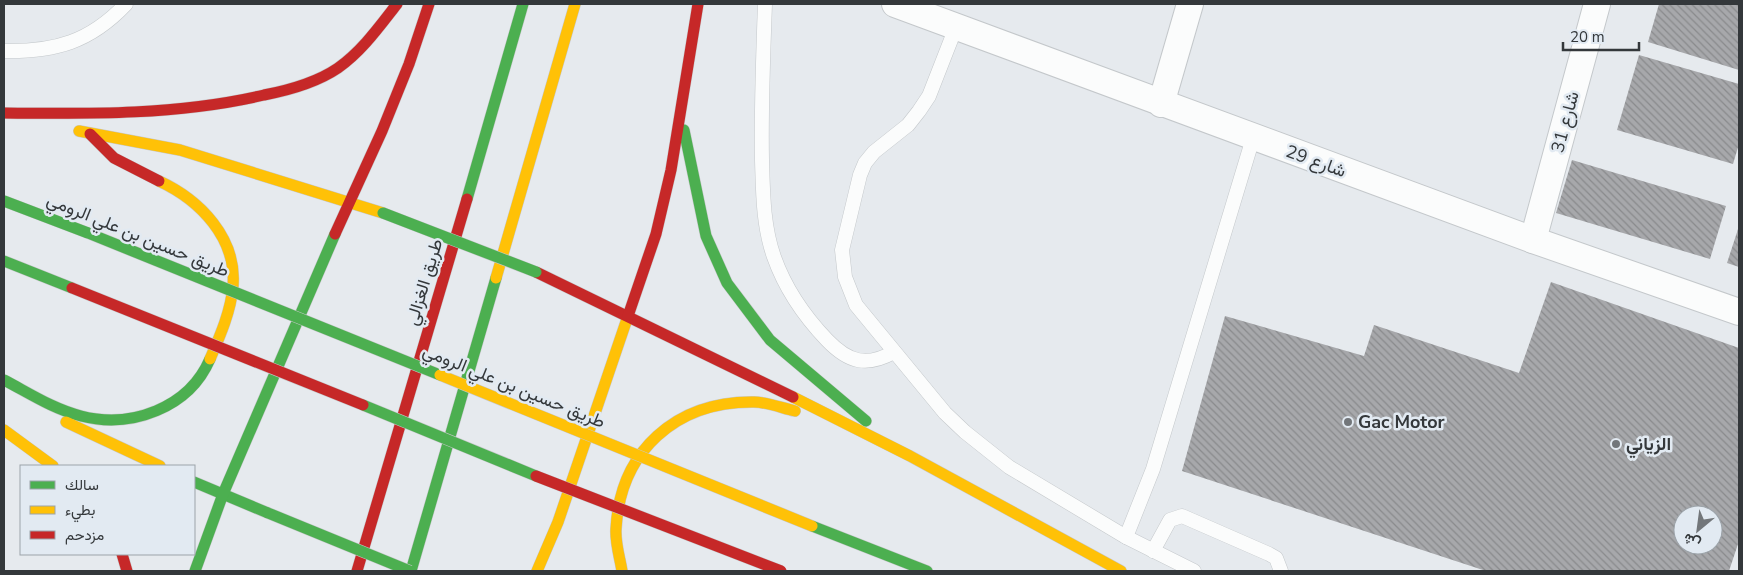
<svg xmlns="http://www.w3.org/2000/svg" width="1743" height="575" viewBox="0 0 1743 575" font-family="'Nunito Sans',Vazirmatn,sans-serif">
<defs>
<pattern id="building-back-hatch" width="6" height="6" patternUnits="userSpaceOnUse" patternTransform="scale(1.25)"><rect width="6" height="6" fill="#a7a8ab"/><path d="M-1 5l2 2M0 0l6 6M5-1l2 2" fill="none" stroke="#898a8c"/></pattern>
</defs>
<rect width="100%" height="100%" fill="#e6eaee"/>
<g fill="url(#building-back-hatch)" fill-rule="evenodd">
<path d="M1659 4H1739V70L1648 42Z"/>
<path d="M1639 55 1739 84V144L1733 164 1617 130Z"/>
<path d="M1572 160 1726 206 1710 259 1556 213Z"/>
<path d="M1739 226V267L1727 263Z"/>
<path d="M1551 282 1739 348V541L1729 571H1486L1182 471 1225 316 1364 356 1374 325 1519 373ZM1683 515H1713V545H1683Z"/>
</g>
<g fill="none" stroke-linecap="round" stroke-linejoin="round">
<g stroke="#c4c8cb" stroke-width="15">
<g id="lane">
<path d="M765 4C763 56 761 108 762 160 763 193 763 226 774 257 785 288 805 317 827 340 849 363 867 367 894 352"/>
<path d="M956 27 929 96 919 111 908 125 874 152 865 163 860 175 842 250 845 277 856 305 945 413 965 432 1009 467 1126 537 1194 571"/>
<path d="M4 51C55 52 90 42 126 4"/>
<path d="M1126 537 1153 469 1253 138"/>
<path d="M1153 551 1170 520 1182 516 1269 554 1276 558 1281 571"/>
</g>
</g>
<g stroke="#c4c8cb" stroke-width="28">
<g id="street">
<path d="M895 4 1533 240 1739 312"/>
<path d="M1161 104 1190 4"/>
<path d="M1533 240 1597 4"/>
</g>
</g>
<g stroke="#c6c8ca" stroke-width="12">
<g id="fast">
<path d="M684 130 706 236 727 283 770 340 866 421"/>
<path d="M467 199 523 4"/>
<path d="M4 201 88 233"/>
<path d="M4 261 72 288"/>
<path d="M4 380C29 393 53 409 81 416 131 429 189 408 210 359"/>
<path d="M194 482 268 513"/>
<path d="M812 526 927 571"/>
<path d="M195 571 223 494 335 234"/>
<path d="M411 571 496 278"/>
</g>
</g>
<g stroke="#c6c8ca" stroke-width="12">
<g id="slow">
<path d="M79 131 180 150 383 213"/>
<path d="M159 181C200 200 237 238 233 286 231 311 220 336 210 359"/>
<path d="M496 278 575 4"/>
<path d="M793 397 910 456 1121 571"/>
<path d="M66 422 160 466"/>
<path d="M4 430 53 466"/>
<path d="M537 571 558 522 628 316"/>
<path d="M622 571C620 558 615 543 616 529 620 451 676 401 754 402 767 402 782 408 795 411"/>
</g>
</g>
<g stroke="#c6c8ca" stroke-width="12">
<g id="jam">
<path d="M4 113C91 114 179 115 264 95 290 90 316 83 338 68 362 51 379 27 397 4"/>
<path d="M90 134 114 158 159 181"/>
<path d="M335 234 382 131 409 64 429 4"/>
<path d="M536 272 793 397"/>
<path d="M628 316 656 234 671 170 698 4"/>
<path d="M122 554 127 571"/>
<path d="M357 571 467 199"/>
</g>
</g>
<use href="#lane" stroke="#fbfcfc" stroke-width="14"/>
<use href="#street" stroke="#fbfcfc" stroke-width="26"/>
<use href="#fast" stroke="#4caf50" stroke-width="11"/>
<use href="#slow" stroke="#ffc107" stroke-width="11"/>
<use href="#jam" stroke="#c62828" stroke-width="11"/>
<g stroke="#c6c8ca" stroke-width="12" stroke-linecap="butt">
<g id="fast-bridge">
<path d="M383 213 536 272"/>
<path d="M88 233 440 375"/>
<path d="M363 405 536 476"/>
<path d="M268 513 410 571"/>
</g>
</g>
<g stroke="#c6c8ca" stroke-width="12" stroke-linecap="butt">
<path id="slow-bridge" d="M440 375 812 526"/>
</g>
<g stroke="#c6c8ca" stroke-width="12" stroke-linecap="butt">
<g id="jam-bridge">
<path d="M72 288 363 405"/>
<path d="M536 476 781 571"/>
</g>
</g>
<use href="#fast-bridge" stroke="#4caf50" stroke-width="11"/>
<use href="#slow-bridge" stroke="#ffc107" stroke-width="11"/>
<use href="#jam-bridge" stroke="#c62828" stroke-width="11"/>
</g>
<g fill="#72767a" stroke="#e2eaf2" stroke-width="2">
<circle cx="1348" cy="422" r="5"/>
<circle cx="1616" cy="444" r="5"/>
</g>
<g text-anchor="middle" dominant-baseline="central" stroke-width="5" stroke-linejoin="round" paint-order="stroke">
<g font-size="18" fill="#34383b" stroke="#e2eaf2">
<text transform="translate(1565 122) rotate(-75)">شارع 31</text>
<text transform="translate(1316 161) rotate(20)">شارع 29</text>
<text transform="translate(138 235) rotate(22)">طريق حسين بن علي الرومي</text>
<text transform="translate(424 282) rotate(-73)">طريق الغزالي</text>
<text transform="translate(514 386) rotate(22)">طريق حسين بن علي الرومي</text>
</g>
<g font-size="18" font-weight="bold" fill="#34383b" stroke="#e2eaf2" text-anchor="start">
<text x="1358" y="422">Gac Motor</text>
<text x="1626" y="444">الزياني</text>
</g>
</g>
<rect width="1743" height="575" fill="none" stroke="#34383b" stroke-width="10"/>
<rect x="20" y="465" width="175" height="90" fill="#e2eaf2" stroke="#9ca3a9"/>
<rect x="30" y="481" width="25" height="8" fill="#4caf50" stroke="#9ca3a9"/>
<text x="65" y="490" font-size="15" fill="#34383b">سالك</text>
<rect x="30" y="506" width="25" height="8" fill="#ffc107" stroke="#9ca3a9"/>
<text x="65" y="515" font-size="15" fill="#34383b">بطيء</text>
<rect x="30" y="531" width="25" height="8" fill="#c62828" stroke="#9ca3a9"/>
<text x="65" y="540" font-size="15" fill="#34383b">مزدحم</text>
<g transform="translate(1698 530) rotate(209)"><circle r="24" fill="#e2eaf2" stroke="#9ca3a9"/>
<path d="M0-4L9 19L0 12L-9 19Z" fill="#72767a"/>
<text y="-8" font-size="14" font-weight="bold" text-anchor="middle" fill="#34383b">ش</text>
</g>
<path d="M1563 42v8h76v-8" fill="none" stroke="#34383b" stroke-width="2.5"/>
<text x="1570" y="42" font-size="15" fill="#34383b" stroke="#e2eaf2" stroke-width="4" paint-order="stroke">20 m</text>
</svg>
